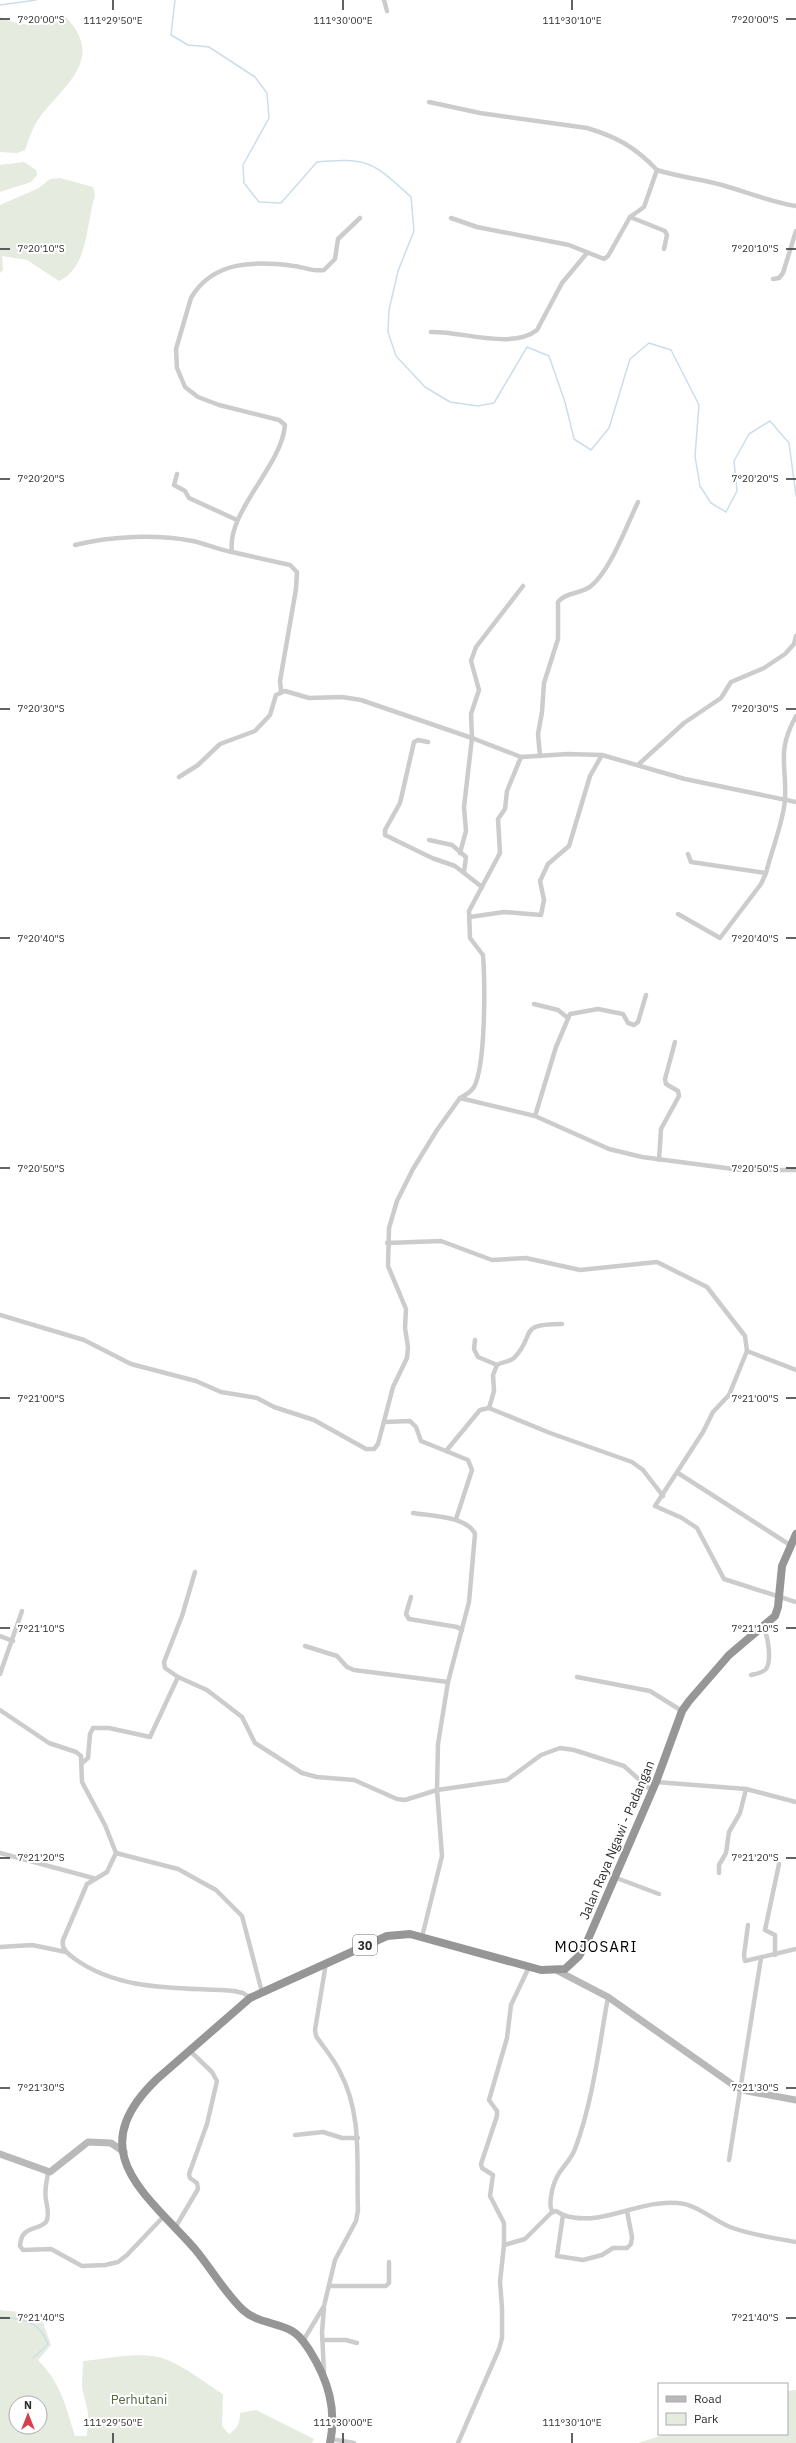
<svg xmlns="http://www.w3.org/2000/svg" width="796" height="2443" viewBox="0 0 796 2443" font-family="'IBM Plex Sans',sans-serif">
<rect width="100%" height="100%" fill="#fff"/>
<g fill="#e5ebde" fill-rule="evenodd">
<path d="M0 17C21 27 45 28 66 17 105 59 66 83 40 117 33 126 29 139 25 150L17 153 0 152Z"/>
<path d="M24 162 36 170 37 175 31 182 0 192V165Z"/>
<path d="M60 178 93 187 95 195C86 223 89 267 59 281L27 260 2 256 3 270 0 273V205L39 188 50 179Z"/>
<path d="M0 2310 18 2312 42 2320 51 2345 38 2360C61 2383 66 2407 75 2436H87L88 2413 82 2387 83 2361C107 2359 134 2352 158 2357 180 2362 203 2382 223 2394L222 2426 229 2434C237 2429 240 2423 240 2413L256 2410 314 2439 312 2443H0ZM16 2403H40V2427H16Z"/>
<path d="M796 2390V2443H638L666 2434H787V2391Z"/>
</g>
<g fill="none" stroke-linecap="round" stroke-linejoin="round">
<g stroke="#cbdee9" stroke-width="1.5">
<path d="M175 0 171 35 188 45 209 47 255 77 267 93 269 118 243 165 244 183 259 202 281 203 317 162C369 157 374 163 411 197L414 231 398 271 389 310 388 332 396 356 425 387 450 402 478 406 494 403 527 347 549 356 565 402 574 439 591 450 609 428 630 359 649 343 671 350 699 405 695 456 700 486 711 503 726 512 737 491 734 461 749 434 770 421 789 443 796 496"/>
<path d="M0 5 36 0"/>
<path d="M0 2317C24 2319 39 2320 48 2344L33 2358"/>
</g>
<g stroke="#ccc" stroke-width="4.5">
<path d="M384 0 387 11"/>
<path d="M429 102 480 113 587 128C617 137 635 147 657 170"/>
<path d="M630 217 665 231 667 235 664 249"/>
<path d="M451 218 477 227 569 245 604 259 608 256 630 217 644 207 657 170C679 177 701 179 722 185 747 192 770 202 796 206"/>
<path d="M773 279 779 278 783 273 796 231"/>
<path d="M431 332C462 331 512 350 537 330L562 283 587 253"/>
<path d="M177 474 174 485 185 491 189 498 237 520"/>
<path d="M75 545C112 536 155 534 193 541 206 544 219 550 232 552"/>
<path d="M281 691 280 681 296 589 297 572 290 565 232 552C226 512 282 466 285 425L279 420 219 405 198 397 185 387 177 368 176 349 191 298C213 260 256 261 294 266 304 267 313 272 324 270L335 259 338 239 360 218"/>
<path d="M428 742 418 740 414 742 400 803 385 830V835L432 858 455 866 482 887"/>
<path d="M540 756 538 734 542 712 544 683 558 639V602C565 592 582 594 591 586 610 571 627 525 638 502"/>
<path d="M639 764 684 723 721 698 731 682 764 668 785 654 794 644 796 636"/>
<path d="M179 777 198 765 220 744 255 731 270 715 276 695 285 691 309 698 342 697 361 700 472 738 521 757 568 754 602 755 685 779 796 802"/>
<path d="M429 840 452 845 466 857 464 872"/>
<path d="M460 853 466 831 464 807 472 738 471 714 479 690 471 661 476 647 523 586"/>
<path d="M688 854 691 862 766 873"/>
<path d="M678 914 720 938 761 884 766 873C771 852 784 820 785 799 787 763 776 753 796 716"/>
<path d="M470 917 504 912 541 915 544 900 540 881 548 864 569 846 590 776 602 755"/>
<path d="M534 1004 558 1010 568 1018"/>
<path d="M460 1098C466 1095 471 1092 474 1087 486 1064 485 982 483 955L470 938 469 911 500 853 498 819 505 809 507 791 521 757"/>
<path d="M535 1116 556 1047 570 1014 598 1009 623 1014 628 1023 634 1025 638 1022 646 995"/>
<path d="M659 1160 661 1129 679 1096 678 1091 666 1084 665 1079 675 1042"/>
<path d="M387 1243 441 1241 492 1260 526 1258 580 1270 657 1262 707 1287 745 1336 747 1351"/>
<path d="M0 1315 84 1340 131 1364 196 1381 221 1392 257 1398 274 1407 314 1420 366 1449H374L378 1444 393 1387 407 1358 408 1347 405 1328 406 1309 388 1266 389 1228 397 1201 413 1169 437 1130 460 1098 535 1116 609 1149 642 1157 741 1170H796"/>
<path d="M475 1340 474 1349 478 1357 497 1365"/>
<path d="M796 1370 747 1351 729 1395 713 1412 703 1432 655 1506 682 1518 697 1528 724 1579 796 1602"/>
<path d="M489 1408 494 1391 493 1375 497 1365C502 1362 509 1362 514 1358 537 1334 516 1324 562 1324"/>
<path d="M385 1422 410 1421 416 1427 421 1441 446 1451 480 1410 489 1408 550 1433 632 1462 643 1470 663 1496"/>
<path d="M446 1451 468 1460 472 1470 456 1519"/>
<path d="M678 1473 790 1545"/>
<path d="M413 1513C430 1516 467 1516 475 1534L469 1602 448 1682 438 1744 437 1790 442 1856 422 1937"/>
<path d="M411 1597 406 1614 409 1619 457 1627 462 1630"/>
<path d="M0 1636 13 1641"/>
<path d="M305 1646 337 1656 347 1667 354 1670 448 1682"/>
<path d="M0 1674 22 1611"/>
<path d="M751 1675C755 1674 763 1673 766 1669 772 1661 768 1635 763 1627"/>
<path d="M178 1677 165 1668 164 1662 182 1616 195 1572"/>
<path d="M577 1677 650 1691 682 1711"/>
<path d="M0 1710 49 1743 76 1752 81 1756 82 1782 105 1825 116 1853 107 1872 87 1884 63 1940C61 1949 68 1954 75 1959 121 1992 179 1987 234 1991L243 1993 250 1998"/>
<path d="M82 1763 88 1758 90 1734 93 1728H109L150 1737 178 1677 207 1690 242 1717 255 1743 302 1773 317 1777 354 1780 397 1799 405 1800 437 1790 507 1780 541 1755 560 1748 574 1750 624 1766 652 1791"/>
<path d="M656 1782 746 1789 796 1802"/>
<path d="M0 1853 93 1878"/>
<path d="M116 1853 178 1869 216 1890 242 1916 262 1992"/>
<path d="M719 1873V1865L726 1853 729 1832 740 1813 746 1789"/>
<path d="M614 1877 659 1894"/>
<path d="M748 1925 744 1955 745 1961 796 1949"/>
<path d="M0 1947 32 1945 66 1952"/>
<path d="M775 1955V1935L765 1930 779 1864"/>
<path d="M295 2135 323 2132 342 2138H358"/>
<path d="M729 2160 761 1958"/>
<path d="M48 2172C47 2181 44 2190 46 2200 47 2206 50 2216 46 2222 38 2231 21 2225 20 2246L23 2250 51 2249 82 2266 105 2265 118 2262 127 2255 164 2216"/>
<path d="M553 2212C547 2206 553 2184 557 2177 562 2167 571 2160 575 2149 593 2101 599 2047 608 1997"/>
<path d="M563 2215C602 2228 639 2199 678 2203 696 2204 713 2220 730 2227 751 2235 774 2238 796 2242"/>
<path d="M175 2228 198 2189 197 2183 190 2178 189 2174 207 2124 217 2081 212 2072 189 2050"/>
<path d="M504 2245 525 2239 551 2213 556 2211 563 2215 557 2256 583 2260 602 2255 613 2248H627L631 2244 632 2237 627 2211"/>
<path d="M330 2286H386L389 2283V2262"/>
<path d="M322 2340H346L357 2343"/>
<path d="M303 2341 324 2306 335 2260 356 2221 358 2210C356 2162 363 2116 340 2072 334 2059 324 2048 316 2036L315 2030 326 1963"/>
<path d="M324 2373 322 2332 324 2308"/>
<path d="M331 2439 354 2443"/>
<path d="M458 2443 499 2349 502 2338V2308L500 2282 504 2245V2223L490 2196 493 2175 482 2168 481 2164 497 2116V2111L489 2100 507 2038 511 2005 529 1967"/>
</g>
<g stroke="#b9b9b9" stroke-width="7">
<path d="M558 1971 608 1997 736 2087 747 2091 796 2100"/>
<path d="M0 2154 50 2172 88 2142 111 2143 124 2152"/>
</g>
<path stroke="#969696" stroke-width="8" d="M330 2443C337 2409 328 2380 310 2351 305 2344 301 2336 292 2331 276 2322 257 2323 243 2310 224 2292 211 2268 194 2248 144 2192 82 2151 157 2079L250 1998 387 1936 410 1934 541 1970 565 1969 579 1956 586 1944 656 1782 682 1711 689 1701 729 1655 775 1616 778 1607 782 1566 796 1534"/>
</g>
<path fill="none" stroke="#2f2f2f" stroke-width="1.5" d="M113 0V10M343 0V10M572 0V10M0 19H10M786 19H796M0 249H10M786 249H796M0 479H10M786 479H796M0 709H10M786 709H796M0 938H10M786 938H796M0 1168H10M786 1168H796M0 1398H10M786 1398H796M0 1628H10M786 1628H796M0 1858H10M786 1858H796M0 2088H10M786 2088H796M0 2318H10M786 2318H796M113 2433V2443M343 2433V2443M572 2433V2443"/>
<g text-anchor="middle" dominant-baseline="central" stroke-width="4" stroke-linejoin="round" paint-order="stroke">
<rect fill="#fff" stroke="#6d6d6d" stroke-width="1" x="353" y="1935" width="24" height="20" rx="3"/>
<g font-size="12" font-weight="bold" fill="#2f2f2f">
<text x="365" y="1945">30</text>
</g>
<g font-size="13" fill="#2f2f2f" stroke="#fff">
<text transform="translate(617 1840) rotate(-67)">Jalan Raya Ngawi - Padangan</text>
</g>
<g font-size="13" fill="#536740" stroke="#fff">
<text x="139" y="2399">Perhutani</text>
</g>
<g font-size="15" letter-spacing="1" fill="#000" stroke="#fff">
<text x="596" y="1946">MOJOSARI</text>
</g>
</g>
<g font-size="10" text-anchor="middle" fill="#2f2f2f" stroke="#fff" stroke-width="4" stroke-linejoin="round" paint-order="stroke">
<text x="41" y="23">7°20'00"S</text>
<text x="755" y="23">7°20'00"S</text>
<text x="113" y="24">111°29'50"E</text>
<text x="343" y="24">111°30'00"E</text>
<text x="572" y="24">111°30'10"E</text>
<text x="41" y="252">7°20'10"S</text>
<text x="755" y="252">7°20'10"S</text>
<text x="41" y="482">7°20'20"S</text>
<text x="755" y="482">7°20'20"S</text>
<text x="41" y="712">7°20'30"S</text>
<text x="755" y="712">7°20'30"S</text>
<text x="41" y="942">7°20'40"S</text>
<text x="755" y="942">7°20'40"S</text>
<text x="41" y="1172">7°20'50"S</text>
<text x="755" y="1172">7°20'50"S</text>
<text x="41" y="1402">7°21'00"S</text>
<text x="755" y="1402">7°21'00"S</text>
<text x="41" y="1632">7°21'10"S</text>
<text x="755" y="1632">7°21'10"S</text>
<text x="41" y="1861">7°21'20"S</text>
<text x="755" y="1861">7°21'20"S</text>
<text x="41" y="2091">7°21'30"S</text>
<text x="755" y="2091">7°21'30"S</text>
<text x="41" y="2321">7°21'40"S</text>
<text x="755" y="2321">7°21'40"S</text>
<text x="113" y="2426">111°29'50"E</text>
<text x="343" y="2426">111°30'00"E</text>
<text x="572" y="2426">111°30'10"E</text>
</g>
<rect x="658" y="2383" width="130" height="52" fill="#ffffff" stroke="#acacac"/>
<rect x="666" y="2396" width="20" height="6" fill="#b9b9b9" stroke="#acacac"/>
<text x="694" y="2403" font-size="12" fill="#2f2f2f">Road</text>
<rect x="666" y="2413" width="20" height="12" fill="#e5ebde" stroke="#acacac"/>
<text x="694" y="2423" font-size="12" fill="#2f2f2f">Park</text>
<g transform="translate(28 2415)"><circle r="19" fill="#ffffff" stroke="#acacac"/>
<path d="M0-3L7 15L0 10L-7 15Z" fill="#d6404d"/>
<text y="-6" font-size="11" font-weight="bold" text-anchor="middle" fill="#2f2f2f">N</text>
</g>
</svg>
